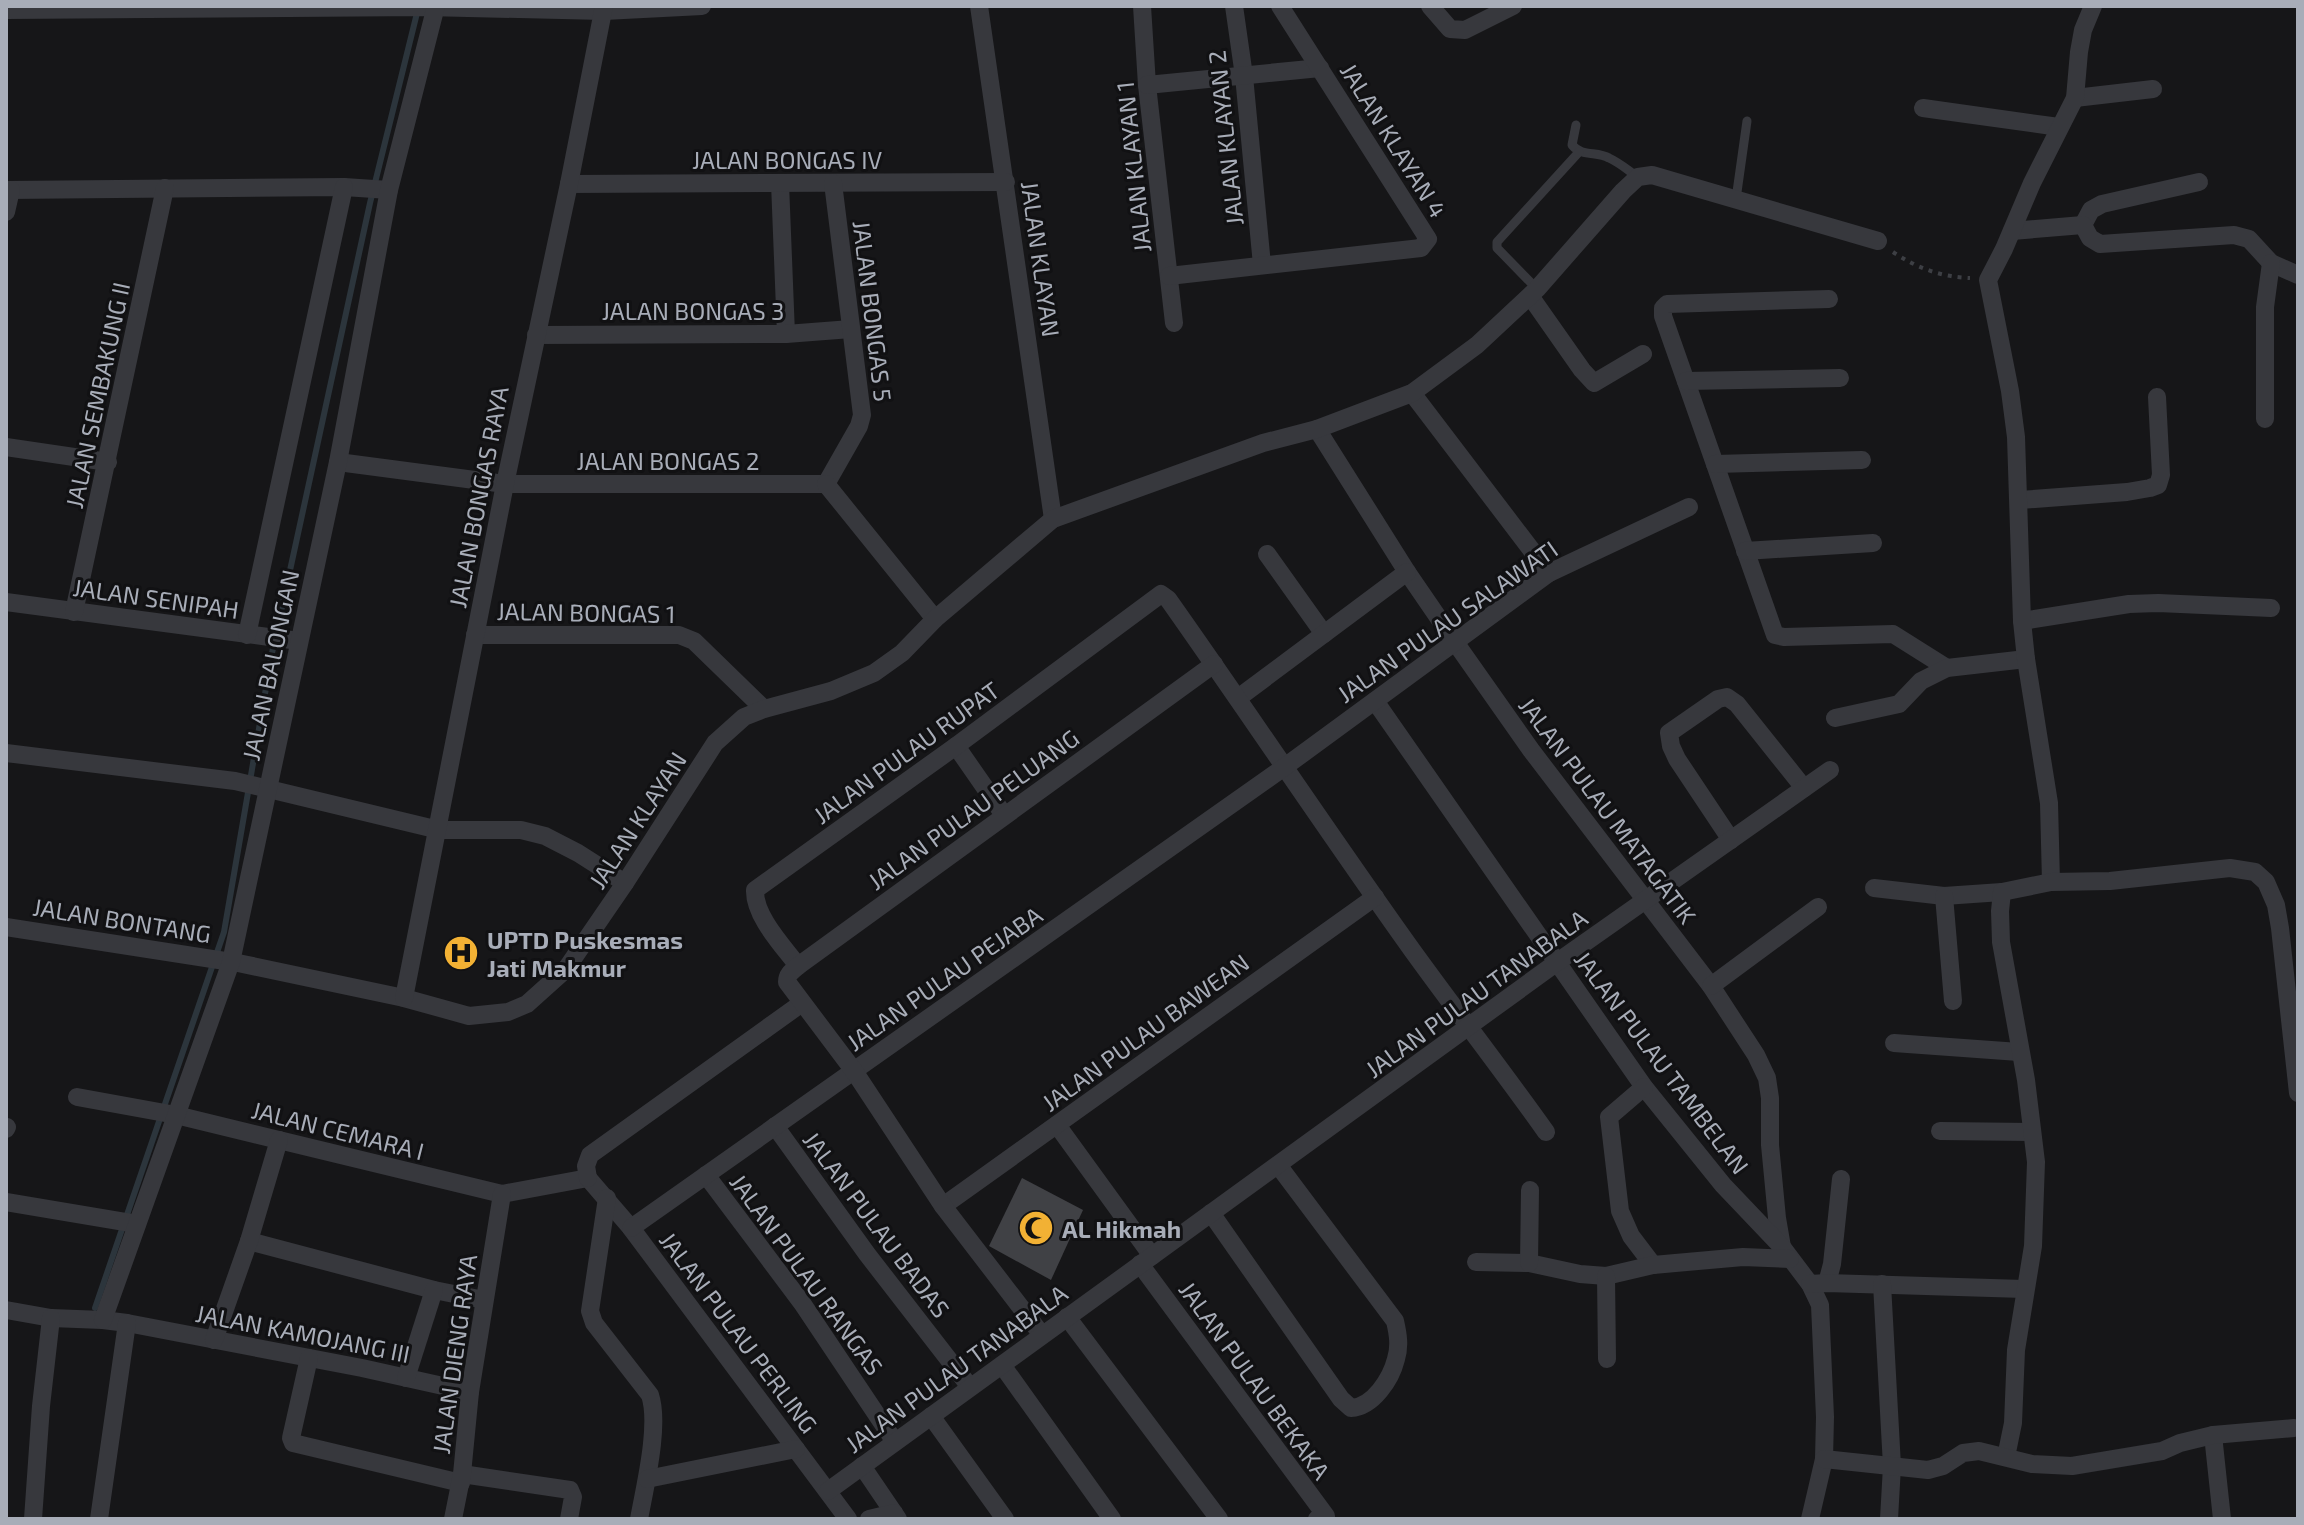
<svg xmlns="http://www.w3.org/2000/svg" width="2304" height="1525" viewBox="0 0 2304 1525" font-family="'Exo 2',sans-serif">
<rect width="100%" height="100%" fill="#161618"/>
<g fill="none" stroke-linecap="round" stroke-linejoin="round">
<path stroke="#2c353c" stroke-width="6" d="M95 1308 224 932 272 653 370 203 418 9"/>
</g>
<path fill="#404145" d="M1022 1178 1083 1210 1051 1280 989 1246Z"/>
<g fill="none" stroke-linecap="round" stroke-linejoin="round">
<path stroke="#3d3f44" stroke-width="4" stroke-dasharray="4 6" stroke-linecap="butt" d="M1893 252C1917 268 1941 277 1970 278"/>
<g stroke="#37383d" stroke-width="9">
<path d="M1576 125 1572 145C1582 157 1597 151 1609 158 1620 163 1629 171 1638 177"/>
<path d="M1736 199 1747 121"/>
<path d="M1537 289 1497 248V242L1579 152"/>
</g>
<g stroke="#37383d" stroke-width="18">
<path d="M979 6 1053 519"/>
<path d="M1142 6 1147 85 1174 323"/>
<path d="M1234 6 1244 76 1262 265"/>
<path d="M1430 6 1450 29 1465 30 1513 6"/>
<path d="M6 10 426 7 604 11 702 6"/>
<path d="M1147 85 1320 68"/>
<path d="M2075 98 2153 89"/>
<path d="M1923 108 2059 127"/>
<path d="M780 183 786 334"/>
<path d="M569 184 1006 182"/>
<path d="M6 190 344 187 389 190"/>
<path d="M6 212 11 190"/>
<path d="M2083 225 2091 210 2102 204 2199 182"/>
<path d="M2012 231 2083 225 2090 238 2100 244 2234 235 2249 239 2271 263 2298 275"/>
<path d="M1169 276 1421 248 1428 239 1280 6"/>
<path d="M1530 296 1582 370 1594 383 1643 354"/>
<path d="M1829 299 1667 304 1663 308V316L1775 635 1784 637 1893 634 1947 668"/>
<path d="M536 335 786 334 851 329"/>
<path d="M1686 381 1840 378"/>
<path d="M1412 393 1549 573"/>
<path d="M2265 419V307L2271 263"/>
<path d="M1317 429 1407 572 1455 642 1531 750 1711 986 1756 1055 1767 1078 1770 1098V1145L1777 1218 1782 1247"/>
<path d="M6 447 108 462"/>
<path d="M338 462 505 484H826"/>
<path d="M1715 464 1862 460"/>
<path d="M826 484 859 426 862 415 833 183"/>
<path d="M826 484 935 619"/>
<path d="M2020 500 2127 492 2150 488 2158 485 2161 475 2157 397"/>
<path d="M1745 551 1873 543"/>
<path d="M1267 554 1324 634"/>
<path d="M6 602 299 641"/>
<path d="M74 612 165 188"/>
<path d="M2022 621 2129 604 2158 603 2271 608"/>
<path d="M247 635 344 187"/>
<path d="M475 635H679L694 641 764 709"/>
<path d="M1238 698 1407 572"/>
<path d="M1375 701 1644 1087 1723 1185 1782 1247 1810 1284 1820 1305 1825 1417 1824 1459 1810 1519"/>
<path d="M1835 718 1899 704 1921 681 1947 668 2026 659"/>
<path d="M956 746 1004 815"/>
<path d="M6 753 235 781 439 830H521L545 836 578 853 625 883"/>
<path d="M1731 840 1677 759 1671 746 1669 733 1718 699 1727 697 1737 704 1804 788"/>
<path d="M2051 882 2049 803 2026 659 2022 621 2016 437 2010 391 1988 280 2004 249 2032 183 2075 98 2079 52 2083 30 2093 6"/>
<path d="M1874 888 1944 896 2002 892"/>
<path d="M1944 896 1953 1001"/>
<path d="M6 927 238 963 404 998 469 1016 508 1012 527 1004 566 969 625 883 715 743 744 717 764 709 831 691 874 673 902 653 935 619 1053 519 1263 443 1317 429 1412 393 1477 345 1537 289 1623 191 1638 177 1652 175 1878 241"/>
<path d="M798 966C783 946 754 916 755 890L956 746 1161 594 1168 599C1250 715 1329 834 1412 950 1456 1011 1502 1070 1546 1132"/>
<path d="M1711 986 1818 907"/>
<path d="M404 998 505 484 569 184 604 6"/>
<path d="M1894 1043 2019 1052"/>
<path d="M1644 1087 1609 1117 1620 1211 1631 1236 1653 1265"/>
<path d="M77 1097 176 1115 502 1194 588 1178"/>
<path d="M1057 1125 1152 1256"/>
<path d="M775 1126 867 1254 970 1387"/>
<path d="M6 1129 7 1127"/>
<path d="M1940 1131 2031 1132"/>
<path d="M706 1175 802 1303 895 1442"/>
<path d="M588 1178 631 1228 848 1519"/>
<path d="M588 1178 586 1166 590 1155 802 1003"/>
<path d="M607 1198 590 1311 594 1323 650 1395C660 1425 645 1486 639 1519"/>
<path d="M6 1202 137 1224"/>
<path d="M943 1206 1375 897"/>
<path d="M1211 1213 1341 1399 1351 1408C1373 1407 1391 1379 1396 1359 1400 1346 1398 1334 1395 1321L1278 1165"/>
<path d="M631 1228 1283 768 1549 573 1689 507"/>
<path d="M249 1241 434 1290 484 1300"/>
<path d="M1476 1262 1529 1263 1580 1274 1606 1276 1653 1265 1743 1257 1790 1259"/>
<path d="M1529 1263 1530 1190"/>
<path d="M1140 1264 1326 1516 1317 1519"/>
<path d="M1606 1276 1607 1359"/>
<path d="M1827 1283 1832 1264 1841 1179"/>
<path d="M1810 1284 1827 1283 2024 1289"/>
<path d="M1882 1284 1892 1466 1889 1519"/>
<path d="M6 1310 51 1318 103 1320 127 1323 362 1368 470 1392"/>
<path d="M1067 1317 1219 1519"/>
<path d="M103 1320 231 962 338 462 389 190 436 6"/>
<path d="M1042 1335 943 1206 854 1071 787 982C787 974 792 971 798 966L1214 664"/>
<path d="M214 1340 249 1241 279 1140"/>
<path d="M309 1358 291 1438 293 1443 461 1483"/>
<path d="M1002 1365 1112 1519"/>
<path d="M406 1378 434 1290"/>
<path d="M931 1416 1005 1519"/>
<path d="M2213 1435 2222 1519"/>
<path d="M2006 1457 2013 1423 2016 1350 2033 1246 2036 1162 2026 1080 2001 942 2000 911 2002 892 2051 882 2110 881 2230 868 2255 872 2266 882 2276 905 2280 928 2298 1093"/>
<path d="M1824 1459 1928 1470 1943 1466 1963 1453 1979 1451 2032 1464 2072 1466 2162 1451 2180 1443 2213 1435 2294 1428"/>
<path d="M862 1466 898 1519"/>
<path d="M462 1474 570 1490 573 1497 569 1519"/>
<path d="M647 1479 796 1449"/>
<path d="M828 1491 1556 963 1830 770"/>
<path d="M33 1519 41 1406 51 1318"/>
<path d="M99 1519 127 1323"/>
<path d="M453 1519 462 1474 470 1392 502 1194"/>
<path d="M869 1519 894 1513"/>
</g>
</g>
<defs>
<g id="hospital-disc" transform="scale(1.8)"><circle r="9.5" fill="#f2b134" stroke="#111113"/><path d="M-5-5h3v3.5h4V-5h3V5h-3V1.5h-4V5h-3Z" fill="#111"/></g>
<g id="mosque-disc" transform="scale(1.8)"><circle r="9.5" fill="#f2b134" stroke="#111113"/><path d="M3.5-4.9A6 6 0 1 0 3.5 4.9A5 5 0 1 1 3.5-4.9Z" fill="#111"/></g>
</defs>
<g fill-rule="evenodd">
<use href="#hospital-disc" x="461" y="953"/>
<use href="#mosque-disc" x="1036" y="1228"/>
</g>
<g text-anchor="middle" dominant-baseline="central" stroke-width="6" stroke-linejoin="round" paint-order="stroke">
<g font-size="24" fill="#a8adb8" stroke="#111113">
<text transform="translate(1225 138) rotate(-96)">JALAN KLAYAN 2</text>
<text transform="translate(1394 140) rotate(58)">JALAN KLAYAN 4</text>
<text x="787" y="159">JALAN BONGAS IV</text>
<text transform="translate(1133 167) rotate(-96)">JALAN KLAYAN 1</text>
<text transform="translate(1041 259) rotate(82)">JALAN KLAYAN</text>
<text x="693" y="310">JALAN BONGAS 3</text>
<text transform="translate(873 311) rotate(83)">JALAN BONGAS 5</text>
<text transform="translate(97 395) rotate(-78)">JALAN SEMBAKUNG II</text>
<text x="668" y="460">JALAN BONGAS 2</text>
<text transform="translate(478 497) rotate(-79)">JALAN BONGAS RAYA</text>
<text transform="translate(156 598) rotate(8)">JALAN SENIPAH</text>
<text transform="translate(586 612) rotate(1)">JALAN BONGAS 1</text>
<text transform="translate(1447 621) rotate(-35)">JALAN PULAU SALAWATI</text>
<text transform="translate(270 665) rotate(-78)">JALAN BALONGAN</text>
<text transform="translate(906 752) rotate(-36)">JALAN PULAU RUPAT</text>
<text transform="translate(973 809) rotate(-36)">JALAN PULAU PELUANG</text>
<text transform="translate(1608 810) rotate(53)">JALAN PULAU MATAGATIK</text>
<text transform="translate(637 820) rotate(-57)">JALAN KLAYAN</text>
<text transform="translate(122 920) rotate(9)">JALAN BONTANG</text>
<text transform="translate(944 978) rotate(-35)">JALAN PULAU PEJABA</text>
<text transform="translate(1476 993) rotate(-36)">JALAN PULAU TANABALA</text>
<text transform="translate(1145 1032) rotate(-36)">JALAN PULAU BAWEAN</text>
<text transform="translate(1662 1062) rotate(53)">JALAN PULAU TAMBELAN</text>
<text transform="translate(338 1130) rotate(14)">JALAN CEMARA I</text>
<text transform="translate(877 1224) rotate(53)">JALAN PULAU BADAS</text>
<text transform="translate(807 1274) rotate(54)">JALAN PULAU RANGAS</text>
<text transform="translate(739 1332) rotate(53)">JALAN PULAU PERLING</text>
<text transform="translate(303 1333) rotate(11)">JALAN KAMOJANG III</text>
<text transform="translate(454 1354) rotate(-82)">JALAN DIENG RAYA</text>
<text transform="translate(956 1368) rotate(-36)">JALAN PULAU TANABALA</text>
<text transform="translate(1255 1380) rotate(54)">JALAN PULAU BEKAKA</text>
</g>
<g font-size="24" font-weight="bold" fill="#a8adb8" stroke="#111113" text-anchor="start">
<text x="487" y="939">UPTD Puskesmas<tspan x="487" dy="28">Jati Makmur</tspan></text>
<text x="1062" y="1228">AL Hikmah</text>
</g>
</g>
<rect width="2304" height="1525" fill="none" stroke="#a8adb8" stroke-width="16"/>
</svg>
